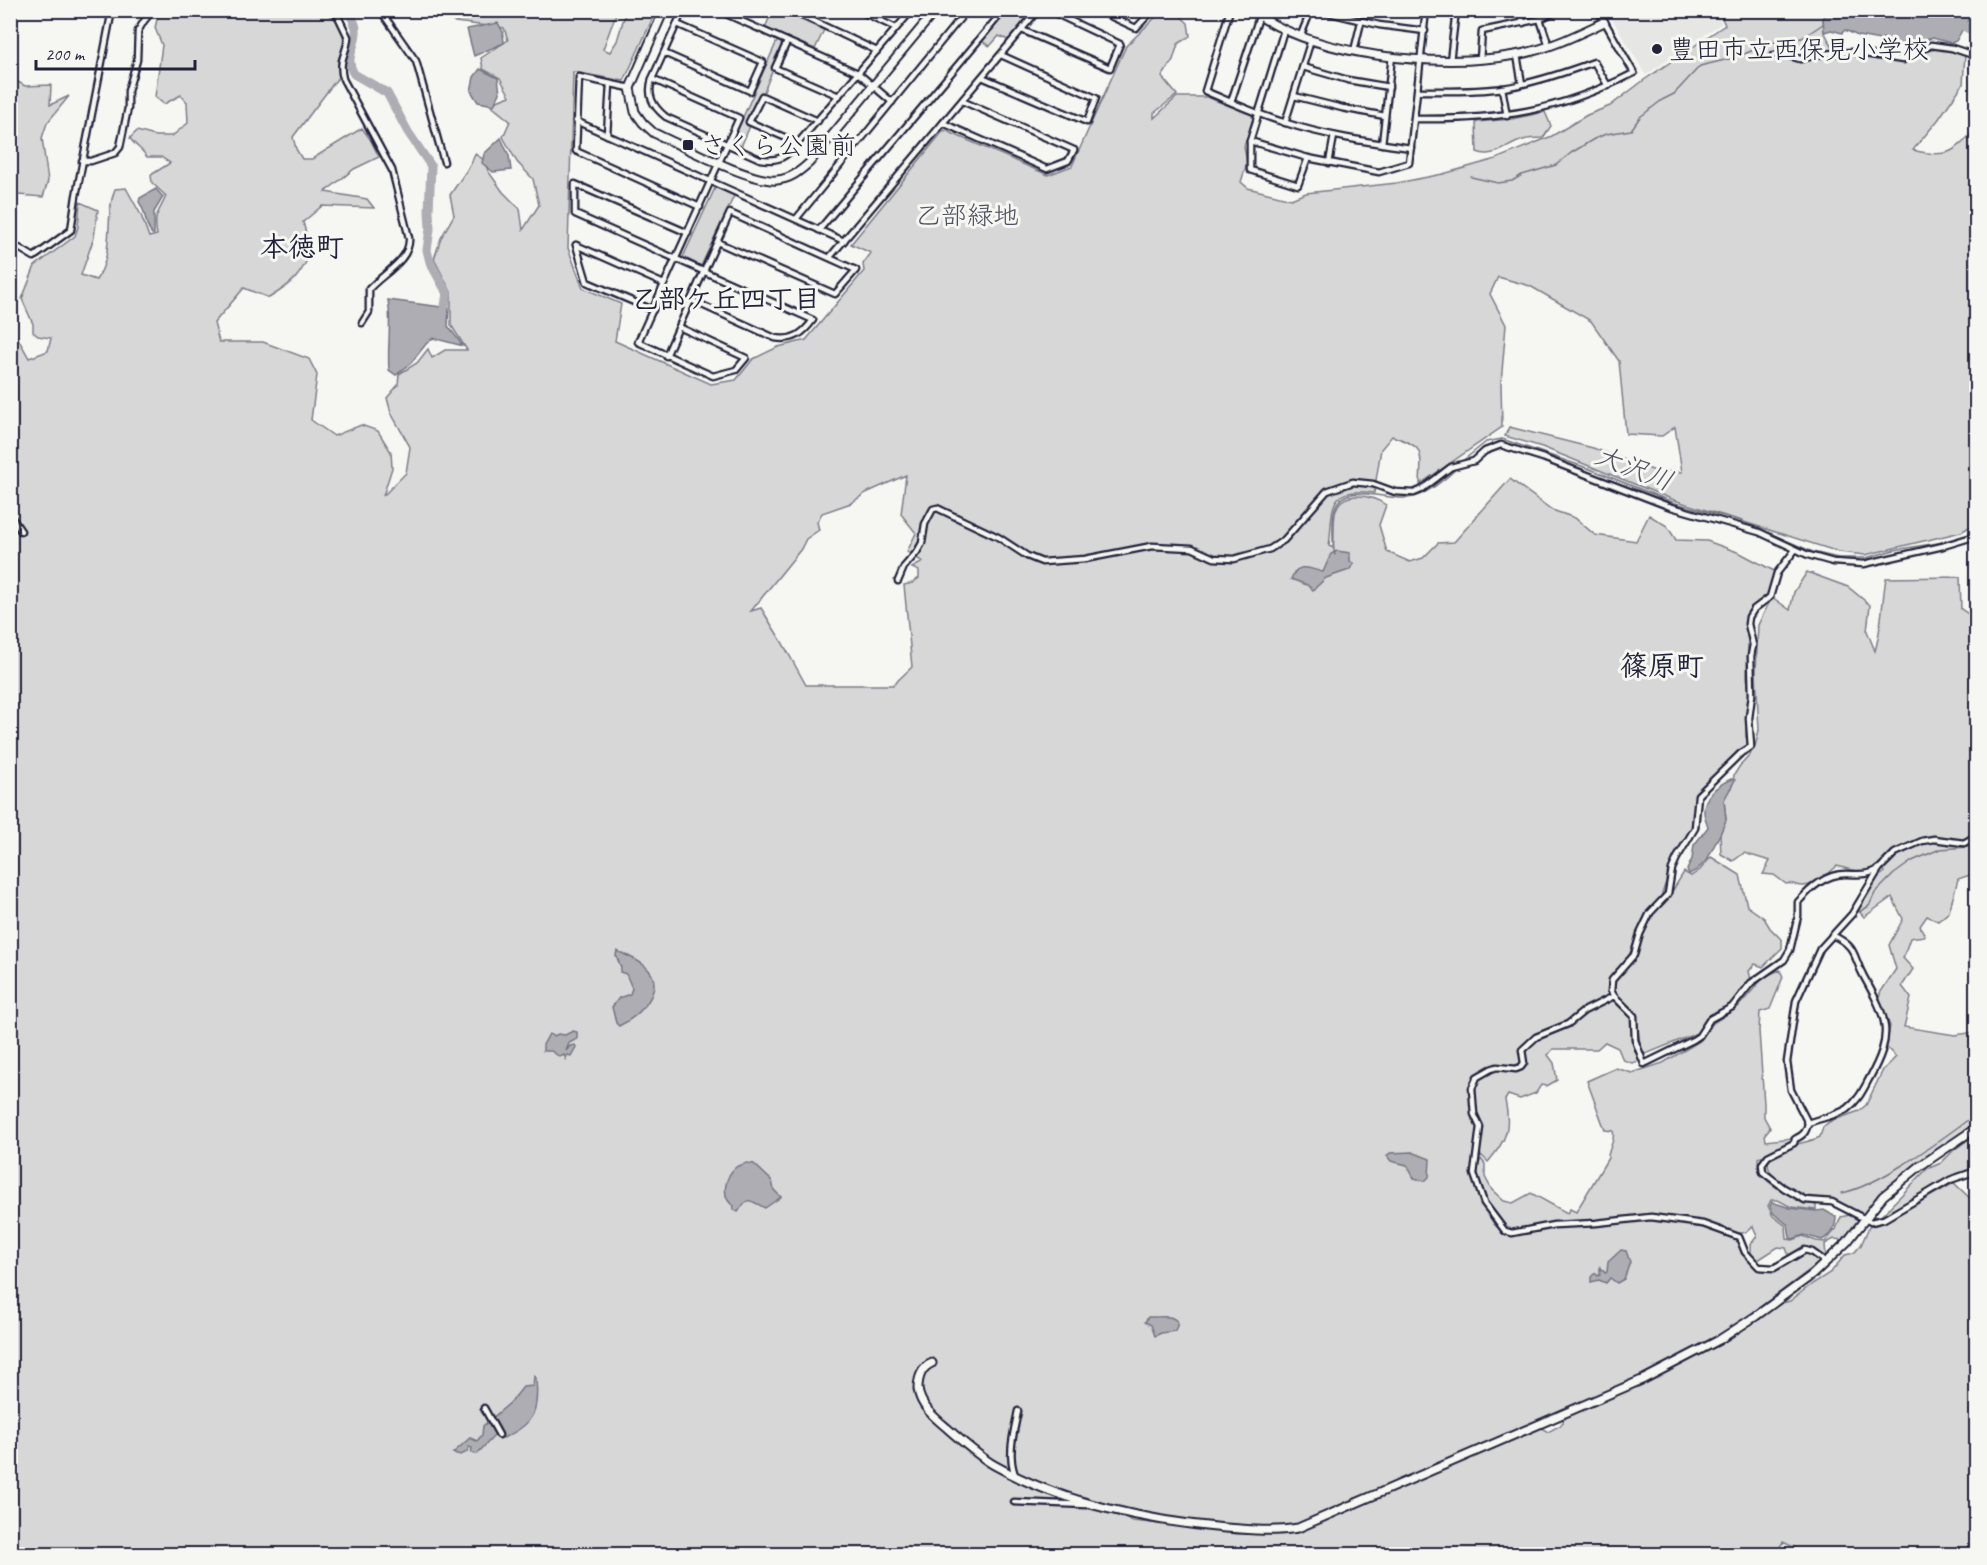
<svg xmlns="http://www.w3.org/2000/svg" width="1987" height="1565" viewBox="0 0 1987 1565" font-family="Caveat,'Klee One',sans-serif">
<rect width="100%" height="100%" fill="#f6f6f2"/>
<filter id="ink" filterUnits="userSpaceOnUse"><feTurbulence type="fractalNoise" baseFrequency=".0167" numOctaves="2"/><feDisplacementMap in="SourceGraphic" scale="12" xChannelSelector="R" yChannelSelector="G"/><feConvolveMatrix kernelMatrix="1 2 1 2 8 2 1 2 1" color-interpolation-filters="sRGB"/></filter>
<g filter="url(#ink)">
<path fill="#e6e6e4" d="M1607 11H1716L1722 23 1646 75Z"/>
<g fill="#d7d7d7" stroke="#7c7c89" stroke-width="1.5" fill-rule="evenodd">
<path d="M198 10 323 11 337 20 343 33 344 45 338 60 339 76 293 137 296 149 302 159H312L362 128 370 139 379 157 354 169 325 192 367 199 374 208 322 206 303 222 311 252C299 278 293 283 269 298L244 288 214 323 219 342H263L309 359 317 375 311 420 334 436 361 425 378 431 391 452 392 468 383 496 406 473 410 447 391 413 387 398 398 385 399 374 417 363 428 349 432 358 445 350H467L451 325V292L434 259 441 238 454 215 450 195 471 164 475 154 484 160 488 171 503 192 520 209 523 230 539 205 533 179 517 162 503 137 510 121 489 104 510 96 500 78 483 69 481 58 508 40 504 28 455 22 439 16V11H617L603 49 610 52 617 41 626 11H656L624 81 573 72 568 248 583 288 621 304 615 341 711 384 736 380 753 359 778 347 806 340 864 271 863 264 871 253 851 244 944 130 1048 175 1072 166 1126 46 1162 11H1175L1188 23 1190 36 1178 44 1173 60 1162 77 1177 95 1154 113V118L1177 97H1207L1252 115 1253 119 1244 146 1247 163 1241 182 1248 188 1291 199 1306 193 1397 183 1443 174 1496 159 1552 136 1587 115 1610 106 1644 80 1725 25 1719 11H1831L1823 17 1824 31 1836 54 1852 52 1903 62 1922 52 1937 49 1965 54 1963 84 1938 120 1913 150C1946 159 1955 153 1976 128V523L1961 532 1865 555 1839 552 1674 500 1542 447 1505 436 1509 427 1593 448 1655 471 1682 472 1675 427 1662 436 1626 434 1619 361 1591 321 1530 286 1498 277 1490 294 1506 325 1501 383 1502 427 1420 484C1421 452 1426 447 1392 436L1381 449 1374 493C1325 486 1334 509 1329 546L1333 548C1335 537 1333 525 1335 514 1339 489 1371 494 1386 505L1379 525 1387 552 1410 562 1423 558 1438 543 1454 542 1510 479 1552 510 1575 518 1595 535 1636 541 1649 515 1667 526 1676 540 1707 541 1740 553 1774 571 1768 596 1757 604 1748 613 1746 620 1748 642 1747 677 1749 692 1746 714V737L1749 742 1747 747 1697 794 1694 802V829L1673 860 1660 900 1645 917 1627 960 1608 981C1609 1000 1618 1004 1632 1016L1633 1044 1639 1061 1632 1063 1623 1060 1618 1048 1605 1042 1597 1049H1553L1548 1055 1554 1063 1557 1080 1547 1086 1541 1085 1536 1093 1520 1099 1508 1095 1505 1100C1511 1128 1507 1140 1488 1162L1481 1155 1472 1164 1473 1178 1481 1201 1494 1224 1502 1231 1508 1234 1549 1227 1594 1226 1646 1219 1662 1220 1710 1229 1736 1238 1754 1265 1769 1270 1805 1252H1809L1820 1260 1819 1263 1732 1328 1638 1379 1484 1444 1428 1470 1348 1501 1296 1525 1244 1530 1166 1519 1090 1501 1044 1484 996 1463 970 1445 956 1434 952 1438 969 1452 992 1468 1015 1479 1132 1521 1247 1533H1282L1306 1529 1540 1427 1548 1432 1561 1425 1565 1416 1746 1326 1778 1304 1790 1301 1812 1284 1831 1272 1845 1255 1854 1253 1861 1245 1869 1227 1886 1221 1954 1183 1976 1204V1554H1803L1800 1550 1783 1542 1777 1551 1779 1554H11L10 302 15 320V333L29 358 48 351 51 338 38 336 33 332V324L22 299 35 266 75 236 78 227 80 202 98 210 94 237 81 275 96 280C115 255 104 217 115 189L126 188 141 215 149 237 157 235C153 213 159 214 166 196L152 183 151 175 170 163 161 157H147C142 149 135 146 130 138L137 131 155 136H172L188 123 187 102 181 95 164 104 155 97 162 45 155 28 159 11H193L197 13ZM906 475 901 514 916 533 907 552 923 562 912 568 919 571V578L912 583 904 585 912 667 893 685H806L782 642 761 608 751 611 801 549 806 539 819 530 817 522 822 513 851 503 866 493Z"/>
<path d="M758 11H781L793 14 794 11H802L799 19 824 30 815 49 765 28 770 16Z"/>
<path d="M1007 11H1033L1008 40 999 36 990 46 981 41Z"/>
<path d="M777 41 783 44 763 94 761 93 747 123 750 126 740 149 731 144Z"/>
<path d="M11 78 25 86 51 85 50 105 69 96 47 123 42 138 48 181 43 197 19 195 11 187V174L14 162 11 163Z"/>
<path d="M1545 112 1551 126 1543 138C1537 138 1529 138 1523 140 1506 145 1495 159 1477 152L1476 122 1512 119Z"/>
<path d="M716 186 735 194 701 266 683 257Z"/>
<path d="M1807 572 1848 587 1870 605 1867 631 1875 651C1882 627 1882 602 1886 578L1960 577 1961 609 1970 615 1976 595V873L1958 879 1949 912 1938 921 1927 916 1920 926 1925 936 1910 938 1903 958 1913 969 1902 986 1911 998 1904 1027 1955 1035 1976 1032V1123C1934 1152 1895 1174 1864 1216 1852 1213 1842 1204 1830 1199 1823 1196 1815 1199 1807 1198 1794 1195 1754 1170 1773 1155 1786 1144 1805 1144 1820 1137L1823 1127 1829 1122 1859 1111 1866 1105 1883 1070 1896 1057 1886 1047 1890 1026 1880 1001V993L1896 969 1889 945 1903 919 1892 897 1864 917 1857 909 1873 881 1885 872 1881 865C1862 874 1857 872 1837 866 1828 874 1817 885 1804 886 1797 887 1793 882 1786 884L1774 875 1763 874 1770 861 1744 853 1733 861 1721 854 1720 834 1726 820 1724 800 1727 792 1732 787 1734 775 1739 767 1750 755 1756 743 1759 730 1756 672 1758 625 1772 597 1790 610 1794 592Z"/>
<path d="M1711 857 1740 875 1747 906 1764 918 1770 928 1782 940V948L1763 967 1755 964 1749 971 1751 980 1737 1000 1711 1017 1697 1033 1646 1054 1641 1050 1636 1017 1615 995V982L1637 956 1642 935 1653 912 1668 898 1684 872 1691 876 1700 870Z"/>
<path d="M1780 970 1783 977 1770 1009 1760 1012 1759 1031 1764 1104V1117L1770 1128 1765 1134 1766 1141 1792 1138V1141L1758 1158C1758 1162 1758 1168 1760 1172 1769 1187 1800 1201 1816 1205V1210L1791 1207 1778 1200H1771L1768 1206 1773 1216 1786 1226 1787 1239 1793 1240 1803 1236 1816 1241 1825 1242 1836 1229 1841 1217 1849 1215 1860 1221 1843 1240 1834 1239 1825 1244 1826 1259 1815 1251 1805 1248 1789 1256 1786 1248 1778 1247 1758 1260 1751 1255V1244L1757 1236 1753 1226 1746 1232 1737 1234 1706 1224 1650 1215 1526 1227C1522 1228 1515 1231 1511 1231 1495 1230 1479 1182 1477 1168L1481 1159 1485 1164V1177L1492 1190 1504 1201 1513 1203 1531 1193 1567 1213 1570 1209 1576 1212 1608 1158C1608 1148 1616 1141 1613 1131L1605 1130 1587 1081 1616 1068 1632 1073 1663 1063 1700 1041 1713 1023 1738 1007 1765 976Z"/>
<path d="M1976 1134V1169L1950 1177 1877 1220 1927 1169 1941 1163 1954 1150Z"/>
</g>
<g fill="#adadb3" stroke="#757583" stroke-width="1.5">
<path d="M1831 11V10L1973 11 1956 41 1951 43 1933 38 1900 46 1883 38 1880 40 1858 36 1845 30 1842 33 1831 30 1824 32 1823 17Z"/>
<path d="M498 23 503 32 504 43 474 56 467 29Z"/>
<path d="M480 69 498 78 500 93 494 105 478 102 471 91 474 77Z"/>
<path d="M501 138 509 156 511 170 493 172 482 163 484 154Z"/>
<path d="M156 189 163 197 154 212V234H152C144 225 147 212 139 202L140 198Z"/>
<path d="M388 300 449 308 448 326 463 346 433 338 426 344 411 363 396 375 389 370C387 347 392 322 388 300Z"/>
<path d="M1337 551 1350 553V561L1354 564 1349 570 1326 578 1313 590 1307 585 1291 579C1298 561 1310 569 1323 572L1331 554Z"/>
<path d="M1731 779 1735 780 1724 800 1726 820 1720 834 1707 860 1697 870 1689 874 1687 870 1692 859 1694 845 1708 827C1707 822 1704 817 1704 812 1703 796 1718 785 1731 779Z"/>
<path d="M617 951C626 955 639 960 646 967 668 988 639 1017 619 1026L616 1023 612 1007 619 998 630 994 632 988 626 974 620 972 621 968 616 955Z"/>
<path d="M573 1031 577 1032V1039L569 1043 566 1051 570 1046 575 1045 576 1047 571 1056 567 1055 566 1059 564 1055 560 1057 551 1051H543V1045L549 1034 554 1036 558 1034 565 1035Z"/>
<path d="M1412 1152 1430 1159 1429 1177 1425 1181 1414 1178 1407 1165 1391 1161 1387 1156 1390 1153Z"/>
<path d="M746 1163 754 1164 772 1181 774 1190 781 1197 765 1208C749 1200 749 1195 738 1212L733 1209 734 1206C720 1198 725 1176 736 1167 739 1165 743 1165 746 1163Z"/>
<path d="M1772 1202 1790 1208 1816 1211 1824 1210 1836 1217C1836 1227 1830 1236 1822 1240L1804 1235 1793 1239 1790 1238 1788 1225 1773 1213 1770 1206Z"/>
<path d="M1621 1250 1626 1251 1630 1262 1624 1279 1617 1283 1610 1278 1606 1283 1599 1280 1591 1282V1277L1595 1273 1598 1276 1600 1275V1267L1605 1273 1607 1272 1608 1262Z"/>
<path d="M1148 1317C1159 1318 1172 1313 1178 1323L1175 1331 1161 1333 1155 1336 1151 1325 1145 1322Z"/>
<path d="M534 1376 536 1378C539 1410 535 1424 503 1438L494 1436 477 1454 471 1453 472 1448 469 1447 467 1452 461 1455 453 1453 470 1438 477 1441 482 1435 483 1426 511 1402 523 1387 533 1386Z"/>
</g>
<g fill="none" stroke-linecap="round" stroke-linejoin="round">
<g stroke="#757583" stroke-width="1.5">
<path d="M1471 177 1498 183 1512 181 1522 175 1556 165 1571 153 1594 139 1606 134 1631 130 1640 117 1662 100 1674 94 1700 66 1737 57 1770 43 1802 38 1823 24"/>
<path d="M1460 463 1486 442 1502 439 1590 469 1675 503 1739 520 1813 552 1838 558H1866L1894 550 1938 543 1976 532"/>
<path d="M1335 555C1332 544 1333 533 1333 522 1333 476 1378 500 1407 498 1424 497 1446 479 1458 467"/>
<path d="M1859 912 1869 906 1875 893 1894 874 1912 861 1940 849 1969 847 1976 840"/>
<path d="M1842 1193C1881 1185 1943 1138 1976 1114"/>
</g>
<g stroke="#adadb3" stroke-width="9">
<path d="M348 10C351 16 355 22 356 28 358 45 343 57 354 74L387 93 408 132 431 166 429 211 430 229 427 250 430 262 447 293 445 306"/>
<path d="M1964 26 1976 33"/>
</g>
<g stroke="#22223b" stroke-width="9">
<g id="street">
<path d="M335 10 348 37C347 55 338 57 343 79L392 170 409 238C411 260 382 274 369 289V312L362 323"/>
<path d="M380 10 416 61 444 162"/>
<path d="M683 10 652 79C647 95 652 106 666 117L760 159C779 162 786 157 798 143L912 10"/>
<path d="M717 10 858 73 892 102"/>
<path d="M791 10H793"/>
<path d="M806 10 803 16 877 51"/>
<path d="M858 10 896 28"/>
<path d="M1097 10 1136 28 1153 10"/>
<path d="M1230 10 1205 91C1231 102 1256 114 1283 122 1325 136 1368 142 1411 148"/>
<path d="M1317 10 1379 25 1425 31"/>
<path d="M1520 10 1523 23"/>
<path d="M1540 19 1549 46"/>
<path d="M1022 30 1110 68 1120 44 1048 10"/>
<path d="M1284 30 1250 141V170L1298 185 1308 158"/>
<path d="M1301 35 1311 10"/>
<path d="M787 42 775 68 839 96"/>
<path d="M1354 51 1361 22"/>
<path d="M664 53 750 91 763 62 677 24"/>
<path d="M1517 55 1522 84"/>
<path d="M1774 55 1783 54 1800 59 1821 54 1852 52 1903 60 1931 45 1952 48 1976 56"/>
<path d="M1480 60 1482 31 1540 19 1559 10"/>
<path d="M1450 61 1456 10"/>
<path d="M1303 67 1348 80 1389 87"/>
<path d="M982 77 1087 122 1096 98 1001 55"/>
<path d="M652 79 739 118 638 342 713 376 736 370 746 358 679 327"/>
<path d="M630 88 579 77 576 151 700 207"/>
<path d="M1502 88 1507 116"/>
<path d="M1418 91C1446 91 1475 92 1503 88 1534 83 1564 73 1594 62L1608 86"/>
<path d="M1294 96 1342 108 1385 116"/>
<path d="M1231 102 1259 17"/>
<path d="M1414 119C1499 120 1557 112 1634 73L1598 10"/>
<path d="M576 121 844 241"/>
<path d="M943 123 1047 169 1068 161 1074 150 962 101"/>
<path d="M1285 123 1311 40"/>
<path d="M607 135 610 84"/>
<path d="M1250 141 1308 158 1379 172 1409 163 1426 10"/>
<path d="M798 143 749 122 762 96 818 121"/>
<path d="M1382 144 1392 56"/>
<path d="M82 161H91L115 153 120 147 128 108V91L137 60 138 31 144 21 153 10"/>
<path d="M1329 163 1334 136"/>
<path d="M796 219 967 10"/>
<path d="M819 230 1004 10"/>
<path d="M688 233 575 184V214L813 320C803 334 793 341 775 338L691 300"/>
<path d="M576 245 587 282 653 310"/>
<path d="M576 245 664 284"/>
<path d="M10 249 19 248 34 257 71 230 76 196 112 10"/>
<path d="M830 257 1038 10"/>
<path d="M666 356C687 308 709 260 730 213L856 270 835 294 717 242"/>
<path d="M10 515 21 531"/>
<path d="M1795 550 1777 573 1770 597 1754 609 1749 617 1748 624 1753 645 1751 656 1752 695 1749 718 1751 747 1741 753 1698 795 1695 828 1677 858 1672 869 1668 894 1650 913 1640 934 1634 955 1612 980 1611 991 1614 996 1634 1016 1635 1040 1644 1064 1693 1040 1699 1036 1710 1019 1732 1007 1751 983 1784 960 1790 950 1798 916V902C1811 888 1825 874 1846 874 1859 874 1868 876 1879 869"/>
<path d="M898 581 904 567 917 552 922 543 925 524 933 509 937 508 998 537 1027 556 1042 562 1085 559 1152 546 1192 548 1214 558 1234 559 1270 549 1284 540 1327 491 1353 482 1373 484 1395 492 1414 493 1421 490 1451 467 1474 461 1485 451 1501 445 1543 458 1668 506 1759 532 1808 555 1833 562 1864 564 1943 546 1976 536"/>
<path d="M1976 836 1964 843 1934 839 1922 841 1895 853 1879 869 1852 914 1820 949 1796 1001 1787 1062 1791 1090 1808 1123C1806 1132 1804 1135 1795 1139L1794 1143 1768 1156 1762 1164 1763 1172 1784 1188 1805 1200 1832 1202 1871 1222 1884 1219 1950 1180 1976 1171"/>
<path d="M1614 996 1584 1011 1568 1024 1536 1037 1522 1050 1524 1063 1521 1067 1516 1069 1497 1067 1491 1069 1477 1077 1472 1088 1474 1114 1480 1127 1474 1174 1484 1203 1505 1231 1512 1233 1554 1225 1596 1223 1651 1217 1703 1224 1739 1237 1745 1252 1759 1267 1774 1268 1805 1250 1812 1252 1826 1262"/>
<path d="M1808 1123C1821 1118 1835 1116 1847 1109 1858 1101 1863 1090 1869 1079 1894 1034 1888 1020 1864 977 1852 955 1858 947 1832 935"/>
<path d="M484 1408 499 1435"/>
<path d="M1015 1475C1007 1454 1014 1432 1018 1411"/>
<path d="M1014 1502 1087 1505"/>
</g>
</g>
<g stroke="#22223b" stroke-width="11">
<g id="secondary">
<path d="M664 10 630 88 635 112 643 123 654 133C681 145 751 183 777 180 790 179 799 172 809 163L936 10"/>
<path d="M1251 10C1313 57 1440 69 1515 55 1546 50 1575 36 1604 22"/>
<path d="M932 1363C922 1367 918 1378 918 1389 920 1406 935 1418 947 1428 962 1441 977 1455 994 1465 1061 1503 1149 1521 1225 1528 1250 1530 1274 1532 1298 1528L1644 1379 1719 1340 1756 1316 1812 1275 1847 1242 1883 1196 1920 1166 1976 1128"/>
</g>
</g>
<use href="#street" stroke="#f6f6f2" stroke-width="4.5"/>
<use href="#secondary" stroke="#f6f6f2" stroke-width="7"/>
</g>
</g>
<g fill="#22223b" stroke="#f6f6f2" stroke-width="2">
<circle cx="1657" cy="49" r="6"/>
<rect x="682" y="139" width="12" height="12" rx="3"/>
</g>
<g text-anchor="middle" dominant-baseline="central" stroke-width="6" stroke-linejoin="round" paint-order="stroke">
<g font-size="26" fill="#22223b" stroke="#f6f6f2" text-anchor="start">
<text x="1669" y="49">豊田市立西保見小学校</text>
<text x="700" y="145">さくら公園前</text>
</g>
<g font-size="26" fill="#4f4f62" stroke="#f6f6f2">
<text x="967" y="215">乙部緑地</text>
</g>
<g font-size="27" font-weight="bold" fill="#22223b" stroke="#f6f6f2">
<text x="726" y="299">乙部ケ丘四丁目</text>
</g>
<g font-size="27" font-style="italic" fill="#535365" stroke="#f6f6f2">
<text transform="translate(1634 468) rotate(21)">大沢川</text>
</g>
<g font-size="28" font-weight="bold" fill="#22223b" stroke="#f6f6f2">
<text x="302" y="246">本徳町</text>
<text x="1662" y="665">篠原町</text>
</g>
</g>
<rect width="1987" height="1565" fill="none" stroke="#f6f6f2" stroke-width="36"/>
<rect x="18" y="18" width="1951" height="1529" fill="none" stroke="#22223b" stroke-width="2" filter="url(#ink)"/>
<path d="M36 60v9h159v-9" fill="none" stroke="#22223b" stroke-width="3"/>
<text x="45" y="60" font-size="18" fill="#22223b" stroke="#f6f6f2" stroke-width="4.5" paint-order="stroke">200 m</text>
</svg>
